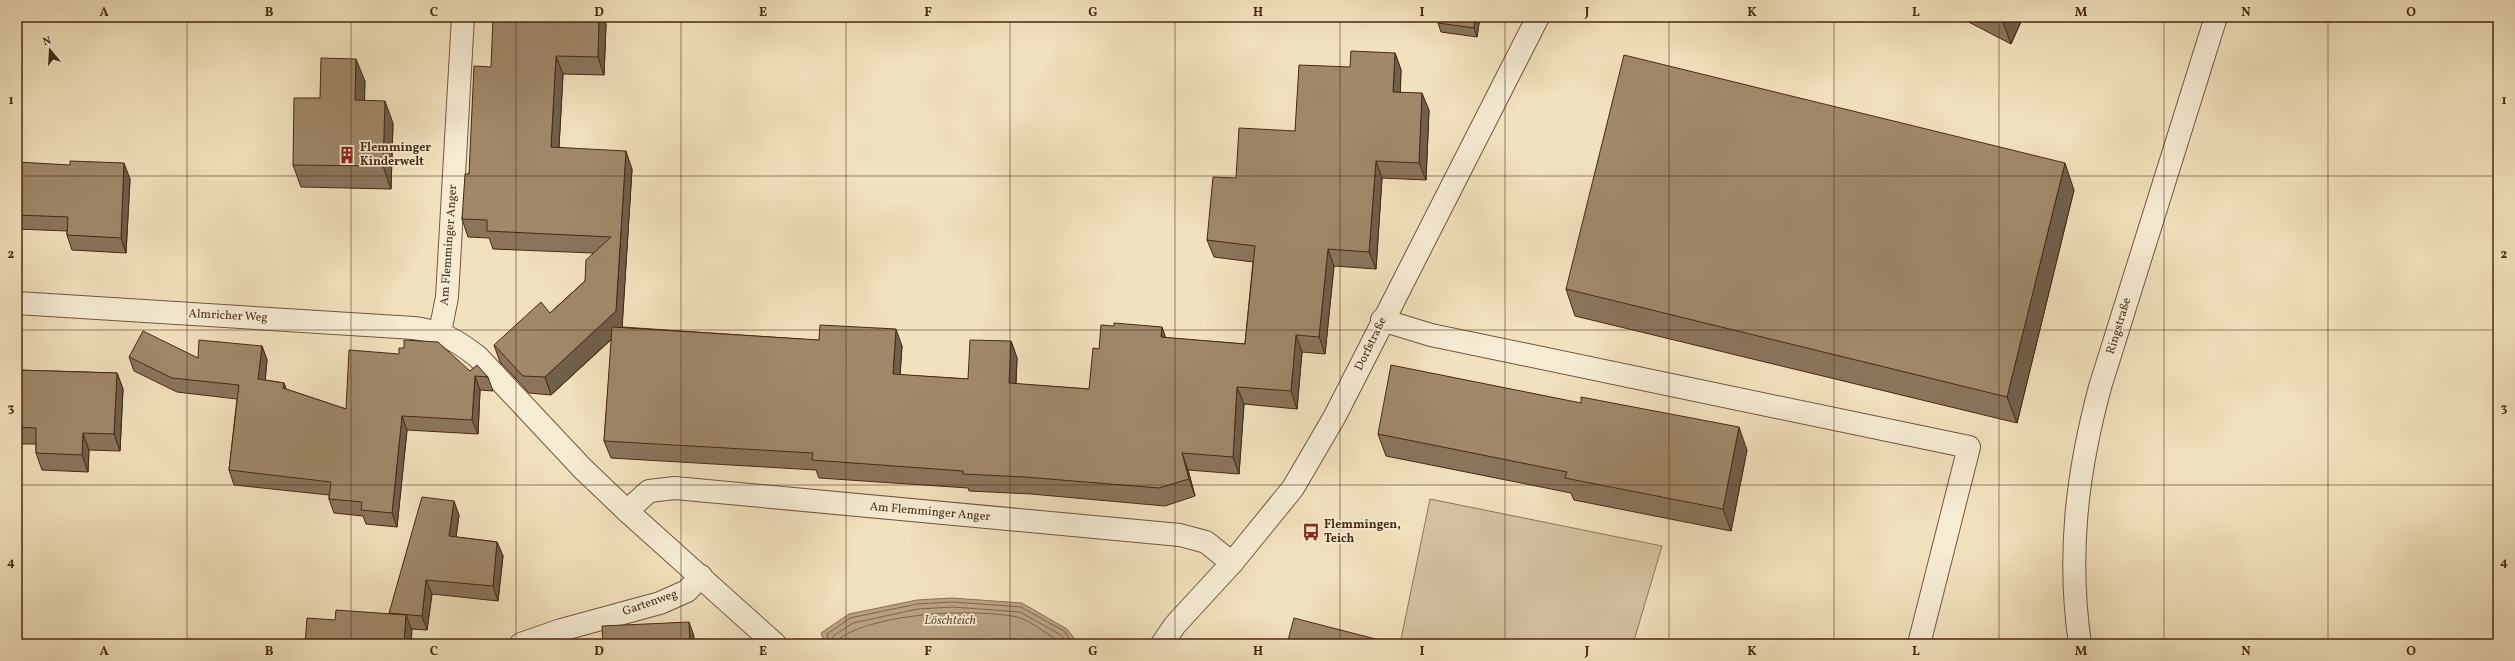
<svg xmlns="http://www.w3.org/2000/svg" width="2515" height="661" viewBox="0 0 2515 661" font-family="Vollkorn,serif">
<rect width="100%" height="100%" fill="#f1e1bc"/>
<filter id="stains"><feTurbulence type="fractalNoise" baseFrequency=".005" numOctaves="4"/><feColorMatrix values="0 0 0 0 .2 0 0 0 0 .09 0 0 0 0 .02 0 0 0 .5 -.17"/></filter>
<radialGradient id="worn" r=".72"><stop offset=".6" stop-color="#630" stop-opacity="0"/><stop offset="1" stop-color="#630" stop-opacity=".3"/></radialGradient>
<path fill="#d4c29f" stroke="#8e7558" d="M1430 499 1662 546 1633 644H1400Z"/>
<path fill="#b8a282" stroke="#8b7155" d="M952 598 1022 603 1067 629 1079 644H825L821 633 849 614 917 600Z"/>
<g fill="none" stroke-linecap="round" stroke-linejoin="round">
<g stroke="#80654a" stroke-width="1">
<path d="M829 644 827 634 850 618 917 604 953 602 1021 607 1064 631 1074 644"/>
<path d="M834 644 833 636 853 623 918 609 953 607 1020 612 1061 635 1068 644"/>
<path d="M840 644V638C877 613 972 608 1017 617 1030 620 1045 633 1057 640L1060 644"/>
</g>
<g stroke="#72563c" stroke-width="24">
<g id="minor">
<path d="M17 303 414 328C442 332 455 339 478 357L583 469 627 511 775 644"/>
<path d="M1382 320 1431 335 1969 447 1919 644"/>
<path d="M440 332 447 297 463 17"/>
<path d="M627 511 649 491 675 488 1180 535 1206 542 1232 563"/>
<path d="M521 644 561 630 660 603 687 591 701 576"/>
<path d="M1162 644 1175 625 1232 563 1293 488 1335 416 1538 17"/>
<path d="M2080 644C2067 555 2077 473 2100 387L2216 17"/>
</g>
</g>
<use href="#minor" stroke="#f6ecd3" stroke-width="22"/>
</g>
<g fill="#8a755b" stroke="#482812">
<path d="M1439 17H1480L1477 37 1441 32 1438 23Z"/>
<path d="M1959 17H2023L2011 44Z"/>
<path d="M606 24 604 75 563 74 559 147 632 169 622 327 902 346 900 375 968 379 1011 341 1017 358 1016 384 1089 389 1099 349 1166 338 1245 344 1253 262 1214 257 1207 240 1236 178 1295 131 1350 67 1395 53 1401 70 1400 92 1429 110 1426 180 1382 178 1376 269 1334 266 1325 354 1302 352 1297 409 1244 404 1239 474 1188 470 1195 496 1165 506 1031 494 969 491 968 488 819 478 816 470 611 458 604 441 612 339 551 395 529 393 500 362 494 345 550 313 585 281 593 253 493 249 489 238 468 237 462 219 469 174 491 67Z"/>
<path d="M365 81 364 101 393 123 391 189 301 187 293 165 320 98Z"/>
<path d="M17 162 130 179 126 253 72 250 67 235V231L17 229Z"/>
<path d="M2074 190 2017 423 1575 316 1566 289Z"/>
<path d="M262 346 267 360 265 380 284 383 286 389 346 409 470 371 488 377 493 391 480 390 478 434 407 430 397 527 366 524 363 516 334 513 329 499V495L234 485 229 470 237 399 177 392 134 371 129 357 198 358Z"/>
<path d="M17 370 117 373 123 389 120 451 89 450 88 472 42 470 36 453V444H17Z"/>
<path d="M1378 434 1747 450 1731 531 1574 500 1571 493 1386 456Z"/>
<path d="M459 515 456 537 497 542 503 556 498 601 432 594 427 630 411 629V644H305L335 620 389 614Z"/>
</g>
<g fill="#705f4a" stroke="#482812">
<path d="M599 17H604L606 24 604 75 598 57Z"/>
<path d="M1475 17H1480L1477 37 1474 28Z"/>
<path d="M2005 17H2023L2011 44 2003 22Z"/>
<path d="M1395 53 1401 70 1400 109 1393 92Z"/>
<path d="M556 56 563 74 558 165 551 147Z"/>
<path d="M356 59 365 81 364 123 355 100Z"/>
<path d="M1422 93 1429 110 1426 180 1419 163Z"/>
<path d="M385 101 393 123 391 189 383 166Z"/>
<path d="M626 151 632 169 622 329 551 395 545 377 616 311Z"/>
<path d="M1376 161 1382 178 1376 269 1369 252Z"/>
<path d="M124 163 130 179 126 253 121 238Z"/>
<path d="M2065 163 2074 190 2017 423 2007 397Z"/>
<path d="M1328 249 1334 266 1325 354 1319 337Z"/>
<path d="M1162 327 1168 344 1161 337Z"/>
<path d="M896 329 902 346 899 391 893 374Z"/>
<path d="M1296 335 1302 352 1297 409 1291 391Z"/>
<path d="M1011 341 1017 358 1015 400 1009 383Z"/>
<path d="M262 346 267 360 264 394 258 379Z"/>
<path d="M117 373 123 389 120 451 114 434Z"/>
<path d="M475 376 480 390 478 434 472 420Z"/>
<path d="M284 383 289 397 283 388Z"/>
<path d="M1237 387 1244 404 1239 474 1233 457Z"/>
<path d="M402 416 407 430 397 527 392 513Z"/>
<path d="M1739 427 1747 450 1731 531 1723 509Z"/>
<path d="M83 433 89 450 88 472 82 455Z"/>
<path d="M1182 453 1188 470 1195 496 1189 479Z"/>
<path d="M454 501 459 515 454 551 449 536Z"/>
<path d="M497 542 503 556 498 601 493 586Z"/>
<path d="M426 580 432 594 427 630 422 616Z"/>
<path d="M406 615 412 630 411 644H404Z"/>
<path d="M689 622 694 636V644H690Z"/>
</g>
<g fill="#a0886a" stroke="#482812">
<path d="M493 17H599L598 57 556 56 551 147 626 151 616 311 545 377 523 376 494 345 541 302 550 313 585 281 586 260 611 237 487 231V220L462 219 465 174H469L474 66 491 67Z"/>
<path d="M1439 17H1475L1474 28 1438 23Z"/>
<path d="M1993 17H2005L2003 22Z"/>
<path d="M1351 51 1395 53 1393 92 1422 93 1419 163 1376 161 1369 252 1328 249 1319 337 1296 335 1291 391 1237 387 1233 457 1182 453 1189 479 1159 488 1025 477 963 474V471L812 460 813 453 604 441 612 327 819 340 820 325 896 329 893 374 968 379 970 340 1011 341 1009 383 1089 389 1093 348 1099 349 1101 325 1114 326V323L1162 327 1161 337 1245 344 1255 246 1207 240 1213 177 1236 178 1239 128 1295 131 1299 65 1350 67Z"/>
<path d="M1624 55 2065 163 2007 397 1566 289Z"/>
<path d="M321 58 356 59 355 100 385 101 383 166 293 165 294 98H320Z"/>
<path d="M70 161 124 163 121 238 67 235 68 217 17 215V162L70 165Z"/>
<path d="M143 331 198 358 199 340 262 346 258 379 284 383 283 388 346 409 349 350 399 354V348H404V340L438 342 470 371 477 365 488 377 475 376 472 420 402 416 392 513 361 510 362 502 329 499 331 482 229 470 239 385 172 378 129 357Z"/>
<path d="M1391 365 1581 403V397L1739 427 1723 509 1565 478 1567 472 1378 434Z"/>
<path d="M17 370 117 373 114 434 83 433 82 455 36 453V428L17 427Z"/>
<path d="M422 497 454 501 449 536 497 542 493 586 426 580 422 616 389 613Z"/>
<path d="M336 610 406 615 404 644H305L307 618 335 620Z"/>
<path d="M1294 618 1395 644H1287Z"/>
<path d="M689 622 690 644H603L602 626Z"/>
</g>
<path fill="none" stroke="#482812" stroke-width="1" stroke-opacity="0.55" d="M187 17V644M351 17V644M516 17V644M681 17V644M846 17V644M1010 17V644M1175 17V644M1340 17V644M1505 17V644M1669 17V644M1834 17V644M1999 17V644M2164 17V644M2328 17V644M17 176H2498M17 330H2498M17 485H2498"/>
<defs>
<g id="building-bare" transform="scale(1.38)"><path d="M-4-6H4V6H1V3H-1V6H-4ZM-2.5-4.3h1.7v1.8h-1.7ZM.8-4.3h1.7v1.8H.8ZM-2.5-1h1.7V.8h-1.7ZM.8-1h1.7V.8H.8Z" fill="#8f2418" stroke="#f6ecd3" stroke-width="2.5" paint-order="stroke"/></g>
<g id="bus-bare" transform="scale(1.38)"><path d="M-5-6H5V4H4V6H2V4H-2V6H-4V4H-5ZM-3.5-4V0h7V-4ZM-3.5 1.2v1.5H-2V1.2ZM2 1.2v1.5H3.5V1.2Z" fill="#8f2418" stroke="#f6ecd3" stroke-width="2.5" paint-order="stroke"/></g>
</defs>
<g fill-rule="evenodd">
<use href="#building-bare" x="347" y="155"/>
<use href="#bus-bare" x="1311" y="532"/>
</g>
<g text-anchor="middle" dominant-baseline="central" stroke-width="3.5" stroke-linejoin="round" paint-order="stroke">
<g font-size="12" font-weight="bold" fill="#482812" stroke="#f6ecd3" text-anchor="start">
<text x="360" y="148">Flemminger<tspan x="360" dy="14">Kinderwelt</tspan></text>
<text x="1324" y="525">Flemmingen,<tspan x="1324" dy="14">Teich</tspan></text>
</g>
<g font-size="12" fill="#482812" stroke="#f6ecd3">
<text transform="translate(449 245) rotate(-86)">Am Flemminger Anger</text>
<text transform="translate(228 316) rotate(3)">Almricher Weg</text>
<text transform="translate(2119 326) rotate(-73)">Ringstraße</text>
<text transform="translate(1371 344) rotate(-64)">Dorfstraße</text>
<text transform="translate(930 512) rotate(5)">Am Flemminger Anger</text>
<text transform="translate(650 603) rotate(-19)">Gartenweg</text>
</g>
<g font-size="13" font-style="italic" fill="#6a4d34" stroke="#f6ecd3">
<text x="950" y="621">Löschteich</text>
</g>
</g>
<rect width="2515" height="661" fill="none" stroke="#f1e1bc" stroke-width="44"/>
<g transform="translate(50 50) rotate(342)" stroke="#f6ecd3" stroke-width="3" paint-order="stroke">
<path d="M0-3L7 15L0 10L-7 15Z" fill="#482812"/>
<text y="-6" font-size="11" font-weight="bold" text-anchor="middle" fill="#482812">N</text>
</g>
<rect x="22" y="22" width="2471" height="617" fill="none" stroke="#482812" stroke-width="1.5"/>
<g font-size="13" text-anchor="middle" font-weight="bold" fill="#482812">
<text x="104" y="16">A</text>
<text x="269" y="16">B</text>
<text x="434" y="16">C</text>
<text x="599" y="16">D</text>
<text x="763" y="16">E</text>
<text x="928" y="16">F</text>
<text x="1093" y="16">G</text>
<text x="1258" y="16">H</text>
<text x="1422" y="16">I</text>
<text x="1587" y="16">J</text>
<text x="1752" y="16">K</text>
<text x="1916" y="16">L</text>
<text x="2081" y="16">M</text>
<text x="2246" y="16">N</text>
<text x="2411" y="16">O</text>
<text x="11" y="104">1</text>
<text x="2504" y="104">1</text>
<text x="11" y="258">2</text>
<text x="2504" y="258">2</text>
<text x="11" y="412">3</text>
<text x="2504" y="412">3</text>
<text x="11" y="566">4</text>
<text x="2504" y="566">4</text>
<text x="104" y="655">A</text>
<text x="269" y="655">B</text>
<text x="434" y="655">C</text>
<text x="599" y="655">D</text>
<text x="763" y="655">E</text>
<text x="928" y="655">F</text>
<text x="1093" y="655">G</text>
<text x="1258" y="655">H</text>
<text x="1422" y="655">I</text>
<text x="1587" y="655">J</text>
<text x="1752" y="655">K</text>
<text x="1916" y="655">L</text>
<text x="2081" y="655">M</text>
<text x="2246" y="655">N</text>
<text x="2411" y="655">O</text>
</g>
<rect width="100%" height="100%" filter="url(#stains)"/>
<rect width="100%" height="100%" fill="url(#worn)"/>
</svg>
